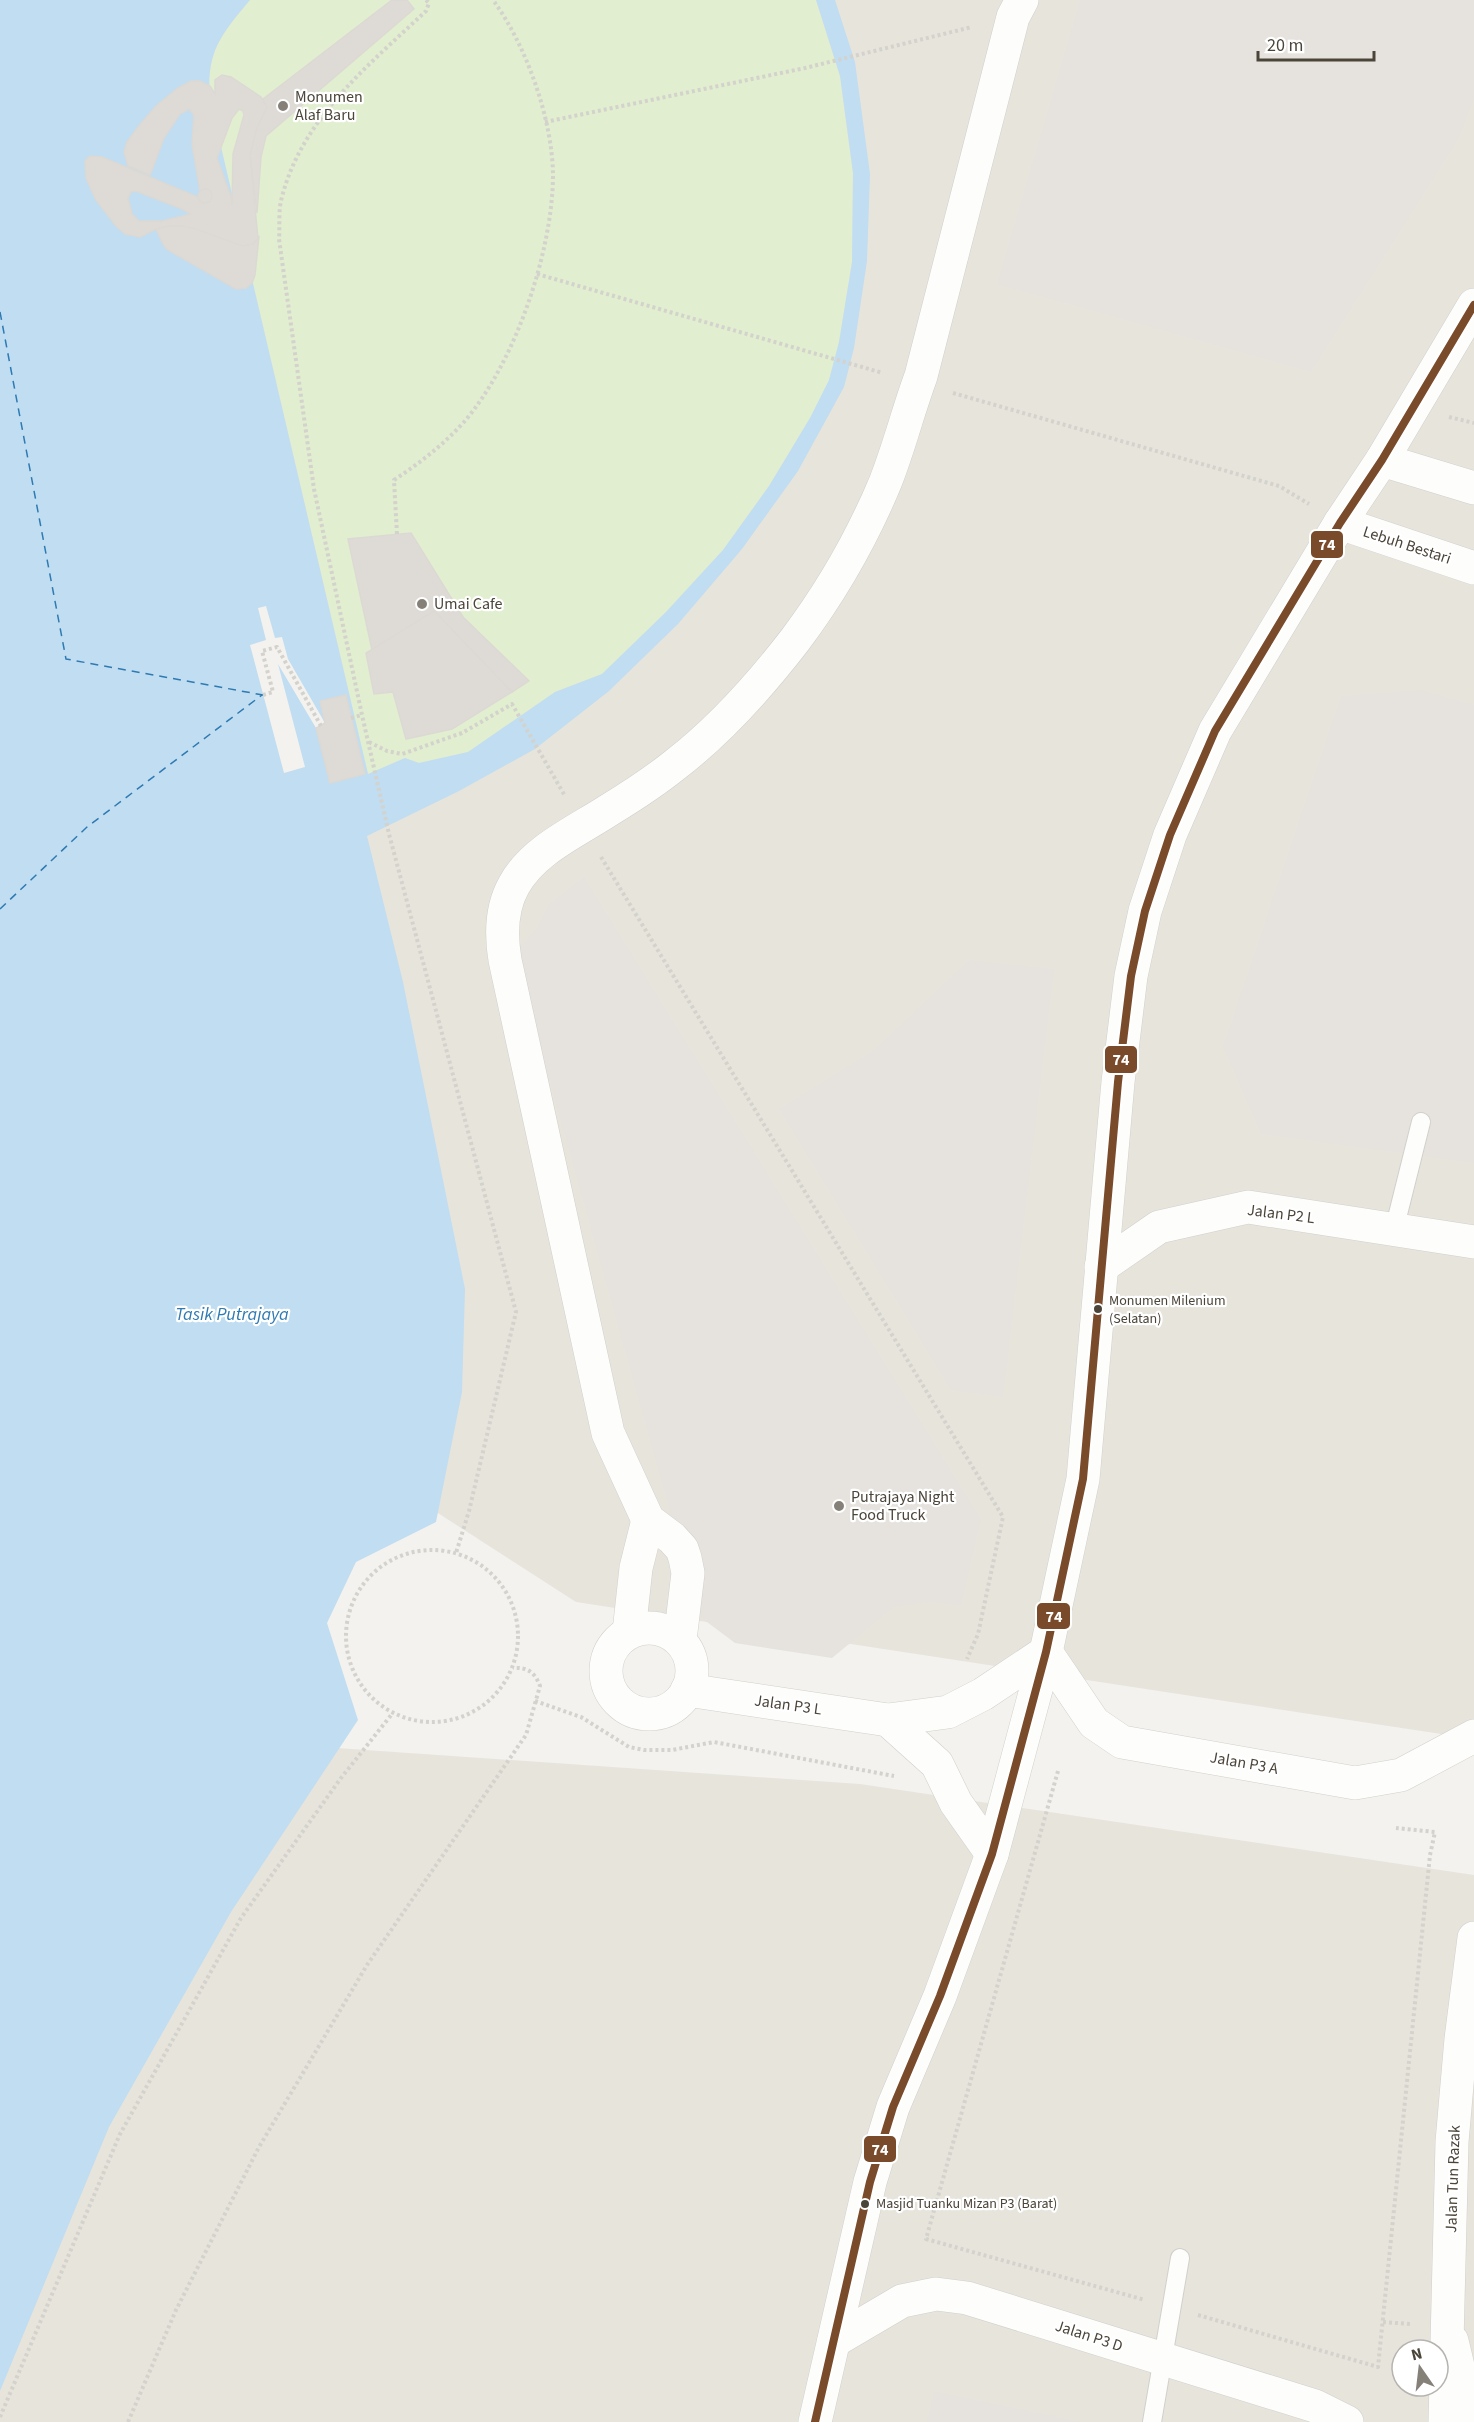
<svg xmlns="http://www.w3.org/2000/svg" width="1474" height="2422" viewBox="0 0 1474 2422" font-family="'Source Sans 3',sans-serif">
<rect width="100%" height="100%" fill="#f4f2ee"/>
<g fill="#e7e4dc" fill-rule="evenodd">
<path d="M73 0H1474V1739L576 1602 382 1477Z"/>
<path d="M249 1742 860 1784 1474 1875V2422H0V2137ZM1402 2350H1438V2386H1402Z"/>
</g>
<path fill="#e1eecf" d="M250 0H816L840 76 853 173 852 262 839 342 829 380 810 418 769 486 723 550 666 612 602 674 555 692 468 752 419 763 405 758 368 774 210 100C206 52 220 36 250 0Z"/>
<g fill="#e6e3df">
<path d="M1080 0H1474V99L1458 140 1311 372 997 284Z"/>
<path d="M1421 690 1474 705V1163L1261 1134 1223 1046 1341 696Z"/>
<path d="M584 877 981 1519 961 1606 929 1602 894 1607 832 1658 735 1643 699 1616 514 954 537 928 548 905Z"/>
<path d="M969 960 1054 969 1003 1397 951 1390 779 1109 874 1050Z"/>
<path d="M934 2391 1081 2422H927Z"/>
</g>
<path fill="#c0ddf1" d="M0 0H250C220 36 206 52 210 100L368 774 405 758 419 763 468 752 555 692 602 674 666 612 723 550 769 486 810 418 829 380 839 342 852 262 853 173 840 76 816 0H835L855 62 870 174 867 261 854 348 844 387 798 471 742 549 678 624 609 691 535 749 459 791 367 836 403 982 465 1289 462 1392 436 1522 356 1562 327 1623 358 1720 231 1912 109 2127 0 2391Z"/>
<path fill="#f4f2ee" d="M266 606 275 638 282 637 288 659 325 723 316 728 278 664 305 767 284 773 250 645 266 640 258 608Z"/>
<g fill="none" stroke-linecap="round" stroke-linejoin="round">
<g stroke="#2e7ab2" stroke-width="1.5" stroke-dasharray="8 6" stroke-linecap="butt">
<path d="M0 312 66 659 263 695"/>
<path d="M0 909 87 827 262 695"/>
</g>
</g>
<g fill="#dedbd6" stroke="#dcd9d4" stroke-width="1.5" fill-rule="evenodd">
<path d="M392 0H407L414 9 266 136 261 157 257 213 250 155 257 127 266 110 263 99Z"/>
<path d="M222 75 231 77 261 97 267 107 257 127 250 155 258 239 251 245 242 246 183 226 156 229 140 237 125 234 116 226 96 200 86 178 85 161 90 156 102 157 198 197 202 203 209 202 212 198 211 191 204 189 200 191 192 144 194 115 189 109 180 114 164 138 150 175 128 166 124 152 127 142 138 127 156 106 178 88 191 81H200L210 86 215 94V80ZM239 109 243 111 244 115 233 154 232 206 231 197 217 158 232 118ZM136 191 182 209 191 214 162 221H139L132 214 128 198 131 192Z"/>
<circle cx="205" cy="196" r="7"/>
<path d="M168 226H183L196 229 242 246 254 244 259 236 255 275 252 283 246 288 236 289 168 250 164 246 156 229Z"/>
<path d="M411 533 463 617 529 681 512 692 434 611 372 650 348 539Z"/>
<path d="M434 611 512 692 452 729 406 739 393 692 374 694 366 653Z"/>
<path d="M346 695 365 774 330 783 316 728 325 723 320 701Z"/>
</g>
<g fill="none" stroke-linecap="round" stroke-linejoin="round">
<g stroke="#d2d0cb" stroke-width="20">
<g id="service">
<path d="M1394 1230 1421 1122"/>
<path d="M1152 2422 1180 2258"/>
</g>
</g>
<g stroke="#d2d0cb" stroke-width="34">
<g id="minor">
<path d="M1101 1267 1159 1227 1248 1207 1474 1242"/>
<circle cx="649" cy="1671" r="43"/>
<path d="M629 1632 636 1568 648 1520"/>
<path d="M680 1640 688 1573 685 1558 682 1549 672 1538 648 1520 608 1433 505 960C501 936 501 908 514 885 533 850 577 831 609 810 632 796 655 781 676 764 720 730 761 684 795 640 831 592 862 538 885 483 899 448 908 411 921 376L1013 17 1022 0"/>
<path d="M687 1690 888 1720 948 1712 983 1694 1046 1652 1094 1723 1122 1742 1355 1783 1401 1775 1474 1736"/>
<path d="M888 1720 937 1764 956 1803 992 1854"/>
<path d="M834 2341 902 2301 936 2294 967 2298 1315 2406 1347 2422"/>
<path d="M1452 2341 1467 2404 1474 2412"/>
</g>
</g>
<g stroke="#d2d0cb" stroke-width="34">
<g id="tertiary">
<path d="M1382 460 1474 488"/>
<path d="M1340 523 1474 568"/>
<path d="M815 2422 870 2182 893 2107 940 1996 992 1854 1046 1652 1083 1479 1118 1082 1131 976 1145 911 1170 835 1215 731 1340 523 1382 460 1474 305"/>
<path d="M1445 2422 1452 2142 1461 2039 1474 1938"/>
</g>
</g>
<g stroke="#d3d2cc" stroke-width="4" stroke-dasharray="3 3" stroke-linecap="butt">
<path d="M426 0 429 3 426 11C370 64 302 118 282 197 278 210 280 225 279 239L314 489 362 715 389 834 516 1312 469 1511 456 1553"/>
<path d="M545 122 805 68 972 27"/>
<path d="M537 274 883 373"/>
<path d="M953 393 1279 486 1309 504"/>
<path d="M1449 417 1474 423"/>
<path d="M397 534 394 480C420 463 443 445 464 422 515 363 553 251 553 174 552 118 526 45 493 0"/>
<path d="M263 695 273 692 262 651 277 647 321 726"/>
<path d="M351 718 362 715"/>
<path d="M369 742 387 751 402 754 462 733 512 704 565 796"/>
<path d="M601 857 1003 1517 978 1634 967 1659"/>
<circle cx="432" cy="1636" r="86"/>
<path d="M535 1701 581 1717 629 1747 644 1750H672L714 1742 894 1776"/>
<path d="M1058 1771 926 2239 1145 2300"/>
<path d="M1198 2315 1378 2367 1430 1855 1435 1832 1396 1828"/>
<path d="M1383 2322 1410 2324"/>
<path d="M0 2417 120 2134 241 1918 341 1778 392 1714"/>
<path d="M128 2422 176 2310 259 2147 367 1965 526 1735 540 1686C535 1672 527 1667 513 1668"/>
</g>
<use href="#service" stroke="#fdfdfc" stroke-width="18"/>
<use href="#minor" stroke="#fdfdfc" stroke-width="33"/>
<use href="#tertiary" stroke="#fdfdfc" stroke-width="33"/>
<g stroke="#fff" stroke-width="12">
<path id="bus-1" d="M815 2422 870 2182 893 2107 940 1996 992 1854 1046 1652 1083 1479 1118 1082 1131 976 1145 911 1170 835 1215 731 1340 523 1382 460 1474 305"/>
</g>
<use href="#bus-1" stroke="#7a4b2a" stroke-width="8"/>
</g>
<g fill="#868178" stroke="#fff" stroke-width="2">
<circle cx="283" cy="106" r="6"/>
<circle cx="422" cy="604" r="6"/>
<circle cx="839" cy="1506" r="6"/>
</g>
<g fill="#4b4439" stroke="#fff" stroke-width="2">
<circle cx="1098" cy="1309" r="5"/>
<circle cx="865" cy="2204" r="5"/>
</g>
<g text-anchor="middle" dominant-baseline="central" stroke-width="4.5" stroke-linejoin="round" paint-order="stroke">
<g font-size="14" fill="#4b4439" stroke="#fff" text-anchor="start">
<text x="1109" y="1301">Monumen Milenium<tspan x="1109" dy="18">(Selatan)</tspan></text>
<text x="876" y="2204">Masjid Tuanku Mizan P3 (Barat)</text>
</g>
<g font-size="16" fill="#4b4439" stroke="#fff" text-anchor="start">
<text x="295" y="97">Monumen<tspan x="295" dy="18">Alaf Baru</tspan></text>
<text x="434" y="604">Umai Cafe</text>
<text x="851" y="1497">Putrajaya Night<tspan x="851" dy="18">Food Truck</tspan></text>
</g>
<g font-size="16" fill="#4b4439" stroke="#fff">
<text transform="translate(1407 545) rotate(18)">Lebuh Bestari</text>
<text transform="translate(1281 1214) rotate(7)">Jalan P2 L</text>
<text transform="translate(788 1705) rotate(8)">Jalan P3 L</text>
<text transform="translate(1244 1763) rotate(10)">Jalan P3 A</text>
<text transform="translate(1453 2179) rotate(-88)">Jalan Tun Razak</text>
<text transform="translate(1089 2336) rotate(18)">Jalan P3 D</text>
</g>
<g font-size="18" font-style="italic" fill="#2e7ab2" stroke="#fff">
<text x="232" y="1314">Tasik Putrajaya</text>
</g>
</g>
<g stroke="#fff" stroke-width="2">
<rect x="1310" y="530" width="34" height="29" rx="6" fill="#7a4b2a"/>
<rect x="1104" y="1045" width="34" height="29" rx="6" fill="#7a4b2a"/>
<rect x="1036" y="1602" width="35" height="28" rx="6" fill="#7a4b2a"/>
<rect x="863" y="2135" width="34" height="28" rx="6" fill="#7a4b2a"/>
</g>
<g font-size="16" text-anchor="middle" font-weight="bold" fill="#fff">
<text x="1327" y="550">74</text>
<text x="1121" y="1065">74</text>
<text x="1054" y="1622">74</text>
<text x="880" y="2155">74</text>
</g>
<g transform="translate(1420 2368) rotate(346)"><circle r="28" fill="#ffffff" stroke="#b7b4b0" stroke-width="1.5"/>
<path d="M0-4.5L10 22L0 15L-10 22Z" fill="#868178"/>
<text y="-9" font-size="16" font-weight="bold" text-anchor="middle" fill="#4b4439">N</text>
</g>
<path d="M1258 51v9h116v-9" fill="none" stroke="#4b4439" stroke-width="3"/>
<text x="1267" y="51" font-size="18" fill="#4b4439" stroke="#ffffff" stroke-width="4.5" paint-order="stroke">20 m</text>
</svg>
